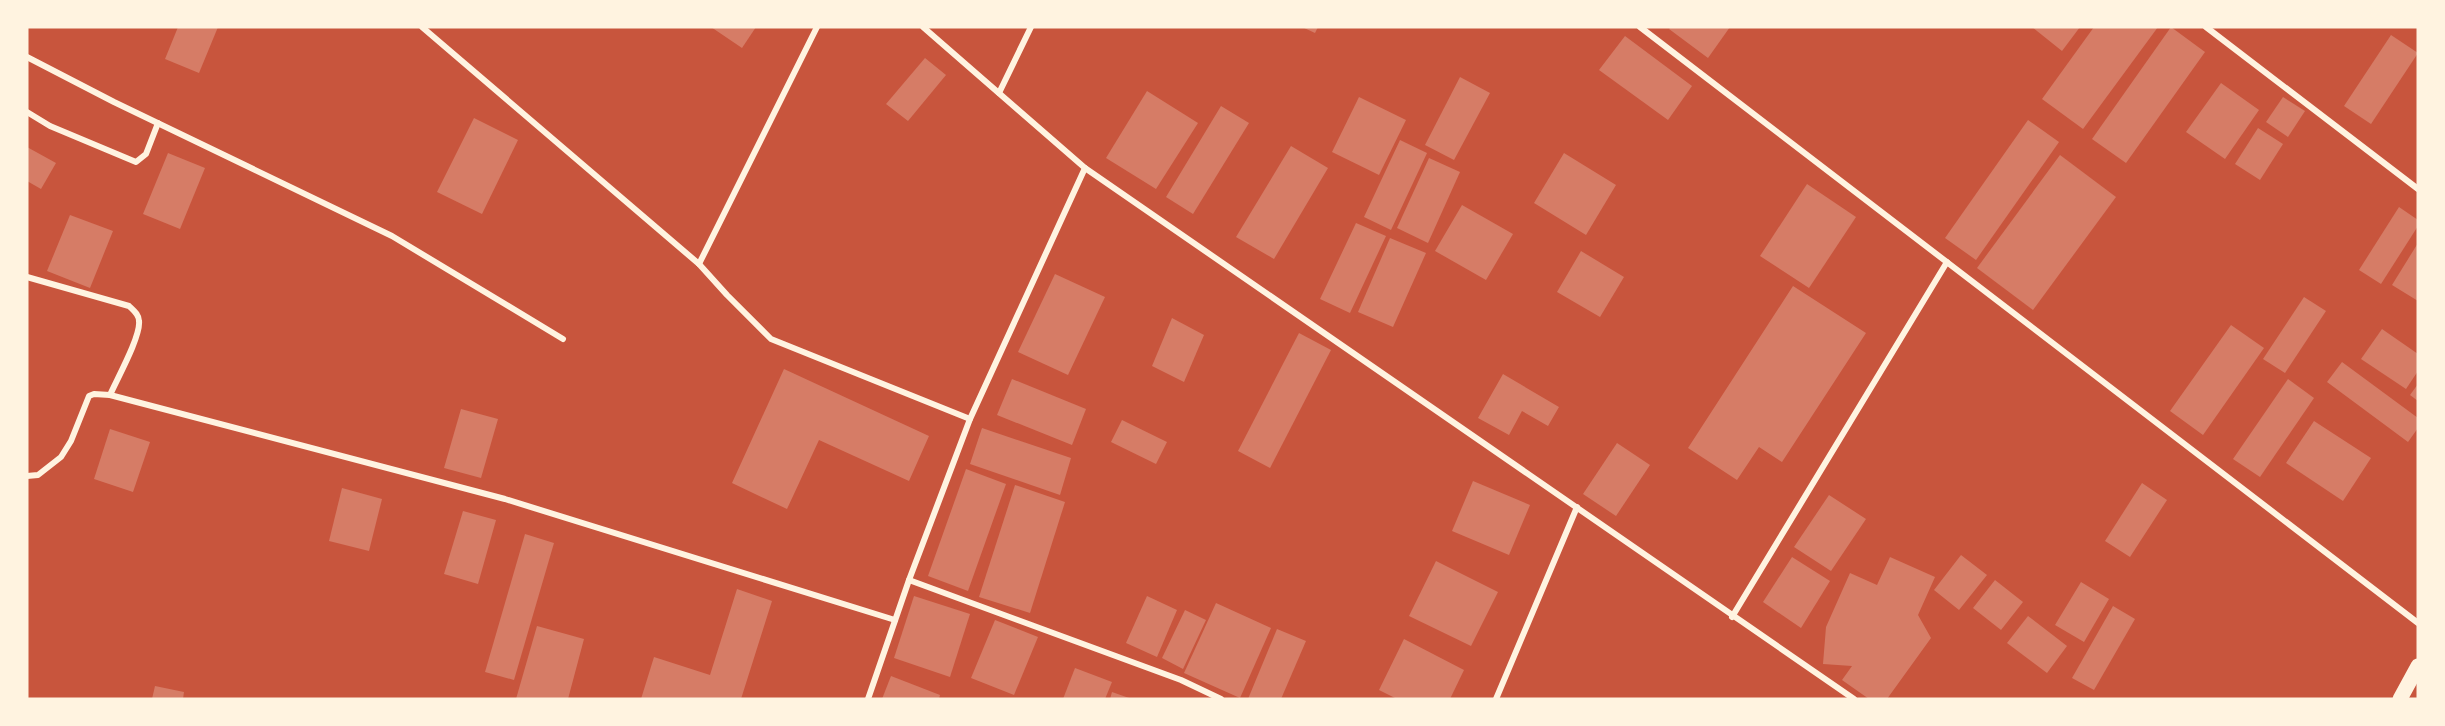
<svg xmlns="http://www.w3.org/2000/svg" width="2445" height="726" viewBox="0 0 2445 726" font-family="Signika,sans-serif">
<rect width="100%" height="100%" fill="#c8553d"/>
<g fill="#d67c66">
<path d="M178 27H218L199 73 165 59Z"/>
<path d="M711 27H756L742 48Z"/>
<path d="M1302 27H1318L1315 33Z"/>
<path d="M1671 27H1730L1708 58 1669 29Z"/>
<path d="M2032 27H2080L2062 51Z"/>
<path d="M2094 27H2158L2083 129 2042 99Z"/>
<path d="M2171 27 2205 52 2126 163 2092 139Z"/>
<path d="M2391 35 2418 53 2371 124 2344 106Z"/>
<path d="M1625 36 1692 86 1668 120 1599 70Z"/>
<path d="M925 58 946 75 908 121 886 104Z"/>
<path d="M1460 77 1490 93 1454 160 1425 145Z"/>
<path d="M2221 83 2259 110 2225 159 2186 132Z"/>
<path d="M1147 91 1198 123 1156 189 1106 158Z"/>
<path d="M1359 97 1406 120 1379 175 1332 152Z"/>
<path d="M2283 97 2305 111 2288 137 2266 122Z"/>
<path d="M1221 106 1249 123 1193 214 1166 197Z"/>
<path d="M474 118 518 140 482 214 437 192Z"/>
<path d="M2028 120 2059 142 1976 260 1945 238Z"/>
<path d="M2258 128 2283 144 2260 180 2235 164Z"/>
<path d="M1400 140 1427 153 1391 230 1364 217Z"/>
<path d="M1291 146 1328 168 1274 259 1236 237Z"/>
<path d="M27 147 56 163 41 189 27 181Z"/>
<path d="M168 153 205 168 180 229 143 214Z"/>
<path d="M1564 153 1616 185 1586 235 1534 203Z"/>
<path d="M2060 155 2116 197 2033 310 1977 268Z"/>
<path d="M1429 158 1460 172 1428 243 1397 228Z"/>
<path d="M1807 184 1856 217 1809 288 1760 256Z"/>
<path d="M1462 205 1513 234 1486 280 1435 251Z"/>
<path d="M2399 207 2418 220V226L2381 284 2359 270Z"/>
<path d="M70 215 113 231 90 288 47 271Z"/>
<path d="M1356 223 1386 236 1350 313 1320 299Z"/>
<path d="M1390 238 1426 253 1393 327 1358 312Z"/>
<path d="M2418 243V301L2392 285Z"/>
<path d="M1581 251 1624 277 1600 317 1557 292Z"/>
<path d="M1055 274 1105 297 1068 375 1018 352Z"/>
<path d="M1793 286 1866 333 1782 462 1759 447 1737 480 1688 448Z"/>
<path d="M2304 297 2326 311 2285 373 2263 359Z"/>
<path d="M1172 318 1204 335 1184 382 1152 366Z"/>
<path d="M2231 325 2264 348 2203 435 2170 411Z"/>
<path d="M2382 329 2418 354V371L2406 389 2361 359Z"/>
<path d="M1299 333 1331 350 1270 468 1238 451Z"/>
<path d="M2342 362 2418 418V428L2408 442 2327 382Z"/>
<path d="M784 369 929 436 909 481 819 440 787 509 732 483Z"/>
<path d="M1503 374 1559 407 1548 426 1522 411 1509 435 1478 418Z"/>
<path d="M1012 379 1086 409 1072 445 997 415Z"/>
<path d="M2288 379 2314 398 2260 477 2233 459Z"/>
<path d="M2418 384V401L2410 395Z"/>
<path d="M461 409 498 419 481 478 444 468Z"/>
<path d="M1122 420 1167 442 1156 464 1111 442Z"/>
<path d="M2314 421 2371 458 2343 501 2286 463Z"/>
<path d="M982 428 1071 458 1060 495 970 464Z"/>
<path d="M110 429 150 442 133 492 94 479Z"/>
<path d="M1617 443 1650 465 1616 516 1583 494Z"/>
<path d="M966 469 1006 484 968 591 928 576Z"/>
<path d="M1473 481 1530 505 1509 555 1452 531Z"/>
<path d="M2142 483 2167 500 2130 557 2105 541Z"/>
<path d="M1015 485 1065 502 1030 613 979 597Z"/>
<path d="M342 488 382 499 369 551 329 541Z"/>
<path d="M1829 495 1866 519 1831 571 1794 547Z"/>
<path d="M463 511 496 520 478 584 444 574Z"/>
<path d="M525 534 554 543 514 680 485 672Z"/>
<path d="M1961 555 1987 575 1959 610 1934 590Z"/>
<path d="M1792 557 1830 581 1801 628 1763 602Z"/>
<path d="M1890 557 1935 577 1918 615 1931 638 1887 699H1869L1842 680 1852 666 1823 664 1826 627 1850 573 1877 585Z"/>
<path d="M1436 561 1498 592 1471 646 1409 616Z"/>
<path d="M1995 580 2023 602 2001 630 1973 608Z"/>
<path d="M2081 582 2109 599 2084 642 2055 625Z"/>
<path d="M737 589 772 601 741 699H641L654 657 710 675Z"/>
<path d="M914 596 970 614 950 677 894 658Z"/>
<path d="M1147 596 1177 610 1157 657 1126 643Z"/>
<path d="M1216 603 1271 628 1240 698 1184 673Z"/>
<path d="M2113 606 2135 619 2094 690 2072 678Z"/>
<path d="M1185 610 1206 620 1183 669 1162 658Z"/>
<path d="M2028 616 2067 646 2047 673 2007 643Z"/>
<path d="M995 620 1038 637 1014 695 971 678Z"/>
<path d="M537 626 584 639 568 699H516Z"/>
<path d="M1277 629 1306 641 1281 699H1248Z"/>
<path d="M1404 639 1464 670 1450 699H1397L1379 690Z"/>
<path d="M1075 668 1112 682 1105 699H1063Z"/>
<path d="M891 676 940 695 939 699H882Z"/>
<path d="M155 686 184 692 183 699H152Z"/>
<path d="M1112 692 1132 699H1110Z"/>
</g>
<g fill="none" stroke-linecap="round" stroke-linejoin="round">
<g stroke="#fff3e0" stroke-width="6">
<path d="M422 27 699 264 727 295 771 339 970 419"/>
<path d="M923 27 1085 168 1854 699"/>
<path d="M1640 27 2418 623"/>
<path d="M2206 27 2418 189"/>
<path d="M27 57 114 102 392 236 563 339"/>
<path d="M999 93 1031 27"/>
<path d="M27 112 50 126 136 162 146 154 158 123"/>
<path d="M699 264 817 27"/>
<path d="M27 277 129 306C133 310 139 314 139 321 141 336 117 379 110 395L505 499 895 620"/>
<path d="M27 476 38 475 61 457 71 441 89 396 94 394 110 395"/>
<path d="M909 580 1181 680 1221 699"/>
<path d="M1732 617 1947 262"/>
<path d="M868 699 909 580 970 419 1085 168"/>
<path d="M1496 699 1577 507"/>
</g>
<path stroke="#fff3e0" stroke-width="15" d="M2400 699 2418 666"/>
</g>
<rect width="2445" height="726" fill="none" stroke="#fff3e0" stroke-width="57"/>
</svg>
